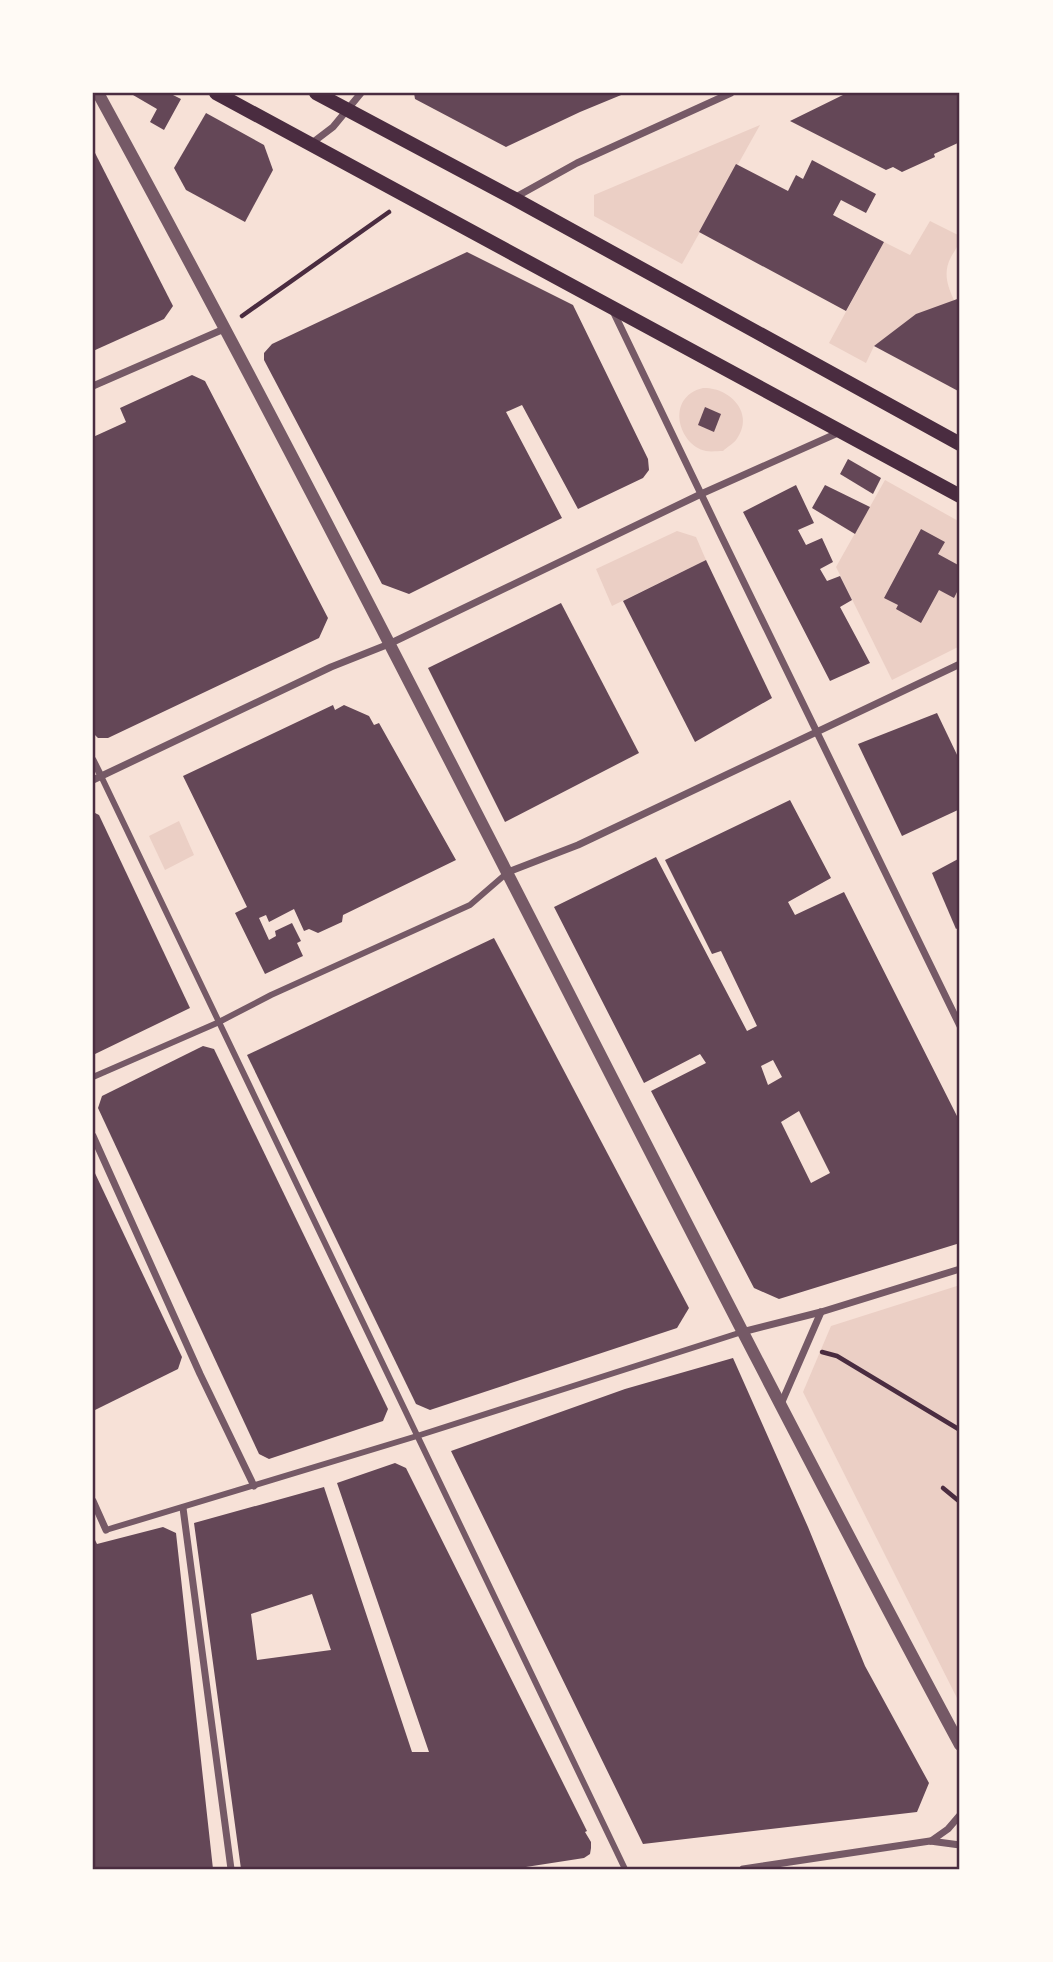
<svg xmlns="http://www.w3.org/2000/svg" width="1053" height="1962" viewBox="0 0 1053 1962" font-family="'Nunito Sans',sans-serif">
<rect width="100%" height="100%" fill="#f7e1d7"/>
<g fill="#ebcfc5">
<path d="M760 125 682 264 594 216V195Z"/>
<path d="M930 221 960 236C960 244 955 250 951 257 943 272 947 285 954 300L874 346 866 363 829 343 884 242 910 255Z"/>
<path d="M703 388C730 387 756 414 736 440 733 444 727 447 723 451 718 451 711 452 706 451 678 445 665 397 703 388Z"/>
<path d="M885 480 960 522V646L892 680 836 567Z"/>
<path d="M677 531 696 537 706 560 612 606 596 569Z"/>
<path d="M179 821 194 855 165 870 149 836Z"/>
<path d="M960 1285V1704L803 1392 831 1326Z"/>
</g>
<g fill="#644757" fill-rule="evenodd">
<path d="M134 93H169L181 99 164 130 150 122 157 109 133 95Z"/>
<path d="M414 93H626L580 112 506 147 415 99Z"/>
<path d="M847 93H960V142L934 154 935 157 902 172 893 167 886 170 790 121Z"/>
<path d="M206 113 264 145 273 170 245 222 186 190 174 168Z"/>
<path d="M93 149 173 306 164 319 93 351Z"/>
<path d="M812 160 876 194 866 213 841 200 833 215 884 242 846 311 699 232 736 164 788 191 796 175 803 179Z"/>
<path d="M467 252 573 305 648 459 649 470 643 478 578 509 522 405 506 412 562 518 409 594 382 584 264 360V353L272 344Z"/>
<path d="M960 298V392L874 346 916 314Z"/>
<path d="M192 375 205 381 328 618 319 638 108 738H98L93 733V437L126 422 120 408Z"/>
<path d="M705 407 721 414 714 432 698 425Z"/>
<path d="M848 459 881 478 873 494 840 474Z"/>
<path d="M796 485 814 523 798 530 806 545 822 538 833 562 820 569 827 581 840 576 852 600 840 607 870 663 830 681 743 512Z"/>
<path d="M825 485 870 507 855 534 812 508Z"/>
<path d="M921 529 945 542 938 554 960 566V586L954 598 939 590 921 623 896 609 898 605 884 598Z"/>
<path d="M706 560 772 698 695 742 623 601Z"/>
<path d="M561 603 639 753 505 822 428 668Z"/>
<path d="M333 705 335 710 344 705 369 716 374 725 379 723 456 860 343 915 342 922 318 933 309 929 304 931 294 909 269 922 266 915 259 918 269 940 276 936 275 931 292 923 301 941 297 943 303 956 265 974 235 913 247 907 183 776Z"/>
<path d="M937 713 960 761V809L902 836 858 744Z"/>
<path d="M790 800 831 878 788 902 795 915 844 892 960 1122V1243L779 1299 754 1288 651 1091 706 1063 700 1054 644 1083 554 907 656 857 747 1031 757 1026 721 951 712 954 665 860ZM773 1060 782 1077 768 1085 761 1066ZM799 1111 830 1173 811 1183 781 1122Z"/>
<path d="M93 812 99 815 190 1008 93 1055Z"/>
<path d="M960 858V927L956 929 932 873Z"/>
<path d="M494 938 689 1308 677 1328 430 1410 416 1404 247 1055Z"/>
<path d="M203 1046 214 1049 388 1409 383 1421 269 1459 259 1454 98 1108 102 1096Z"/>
<path d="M93 1169 182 1357 178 1369 93 1411Z"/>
<path d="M733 1358 808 1527 865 1666 929 1783 917 1812 643 1844 451 1451 625 1389Z"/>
<path d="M395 1463 406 1468 587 1831 585 1832 591 1842V1848L590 1854 584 1858 513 1869H241L194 1523 324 1487 412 1752H429L337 1483ZM312 1594 331 1650 257 1660 251 1614Z"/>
<path d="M163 1527 176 1533 213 1869H93V1536L97 1544Z"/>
</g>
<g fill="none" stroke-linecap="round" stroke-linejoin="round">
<g stroke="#4a2c40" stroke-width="4.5">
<path d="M242 316 389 212"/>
<path d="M822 1352 837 1356 960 1430"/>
<path d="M943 1488 960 1502"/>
</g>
<g stroke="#755966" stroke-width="6">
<path d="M101 776 625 1869"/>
<path d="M93 1077 217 1023 271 995 470 905 507 873"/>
<path d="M106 1530 417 1436 742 1332"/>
</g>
<g stroke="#755966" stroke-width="7">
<path d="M312 143 333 127 361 93"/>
<path d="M514 198 577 163 731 93"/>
<path d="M612 309C726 549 845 787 960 1026"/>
<path d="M93 386 224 329"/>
<path d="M93 760 101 776"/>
<path d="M93 780 331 667 389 644 701 494 840 432"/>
<path d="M508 872 578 845 960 664"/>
<path d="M93 1136 200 1374 254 1486"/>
<path d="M742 1332 821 1312 960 1269"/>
<path d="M781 1404 821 1312"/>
<path d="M93 1501 106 1530"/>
<path d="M183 1508 231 1869"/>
<path d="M931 1841 948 1829 960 1815"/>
<path d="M743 1869 930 1841 960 1845"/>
</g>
<path stroke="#755966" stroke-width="12" d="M98 93C396 638 666 1198 960 1745"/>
<g stroke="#4a2c40" stroke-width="14">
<path d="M216 93 960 496"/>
<path d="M316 93 513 198 960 444"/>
</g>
</g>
<rect width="1053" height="1962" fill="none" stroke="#fffaf5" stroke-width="189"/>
<rect x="94" y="94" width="864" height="1774" fill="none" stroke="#4a2c40" stroke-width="2.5"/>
</svg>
